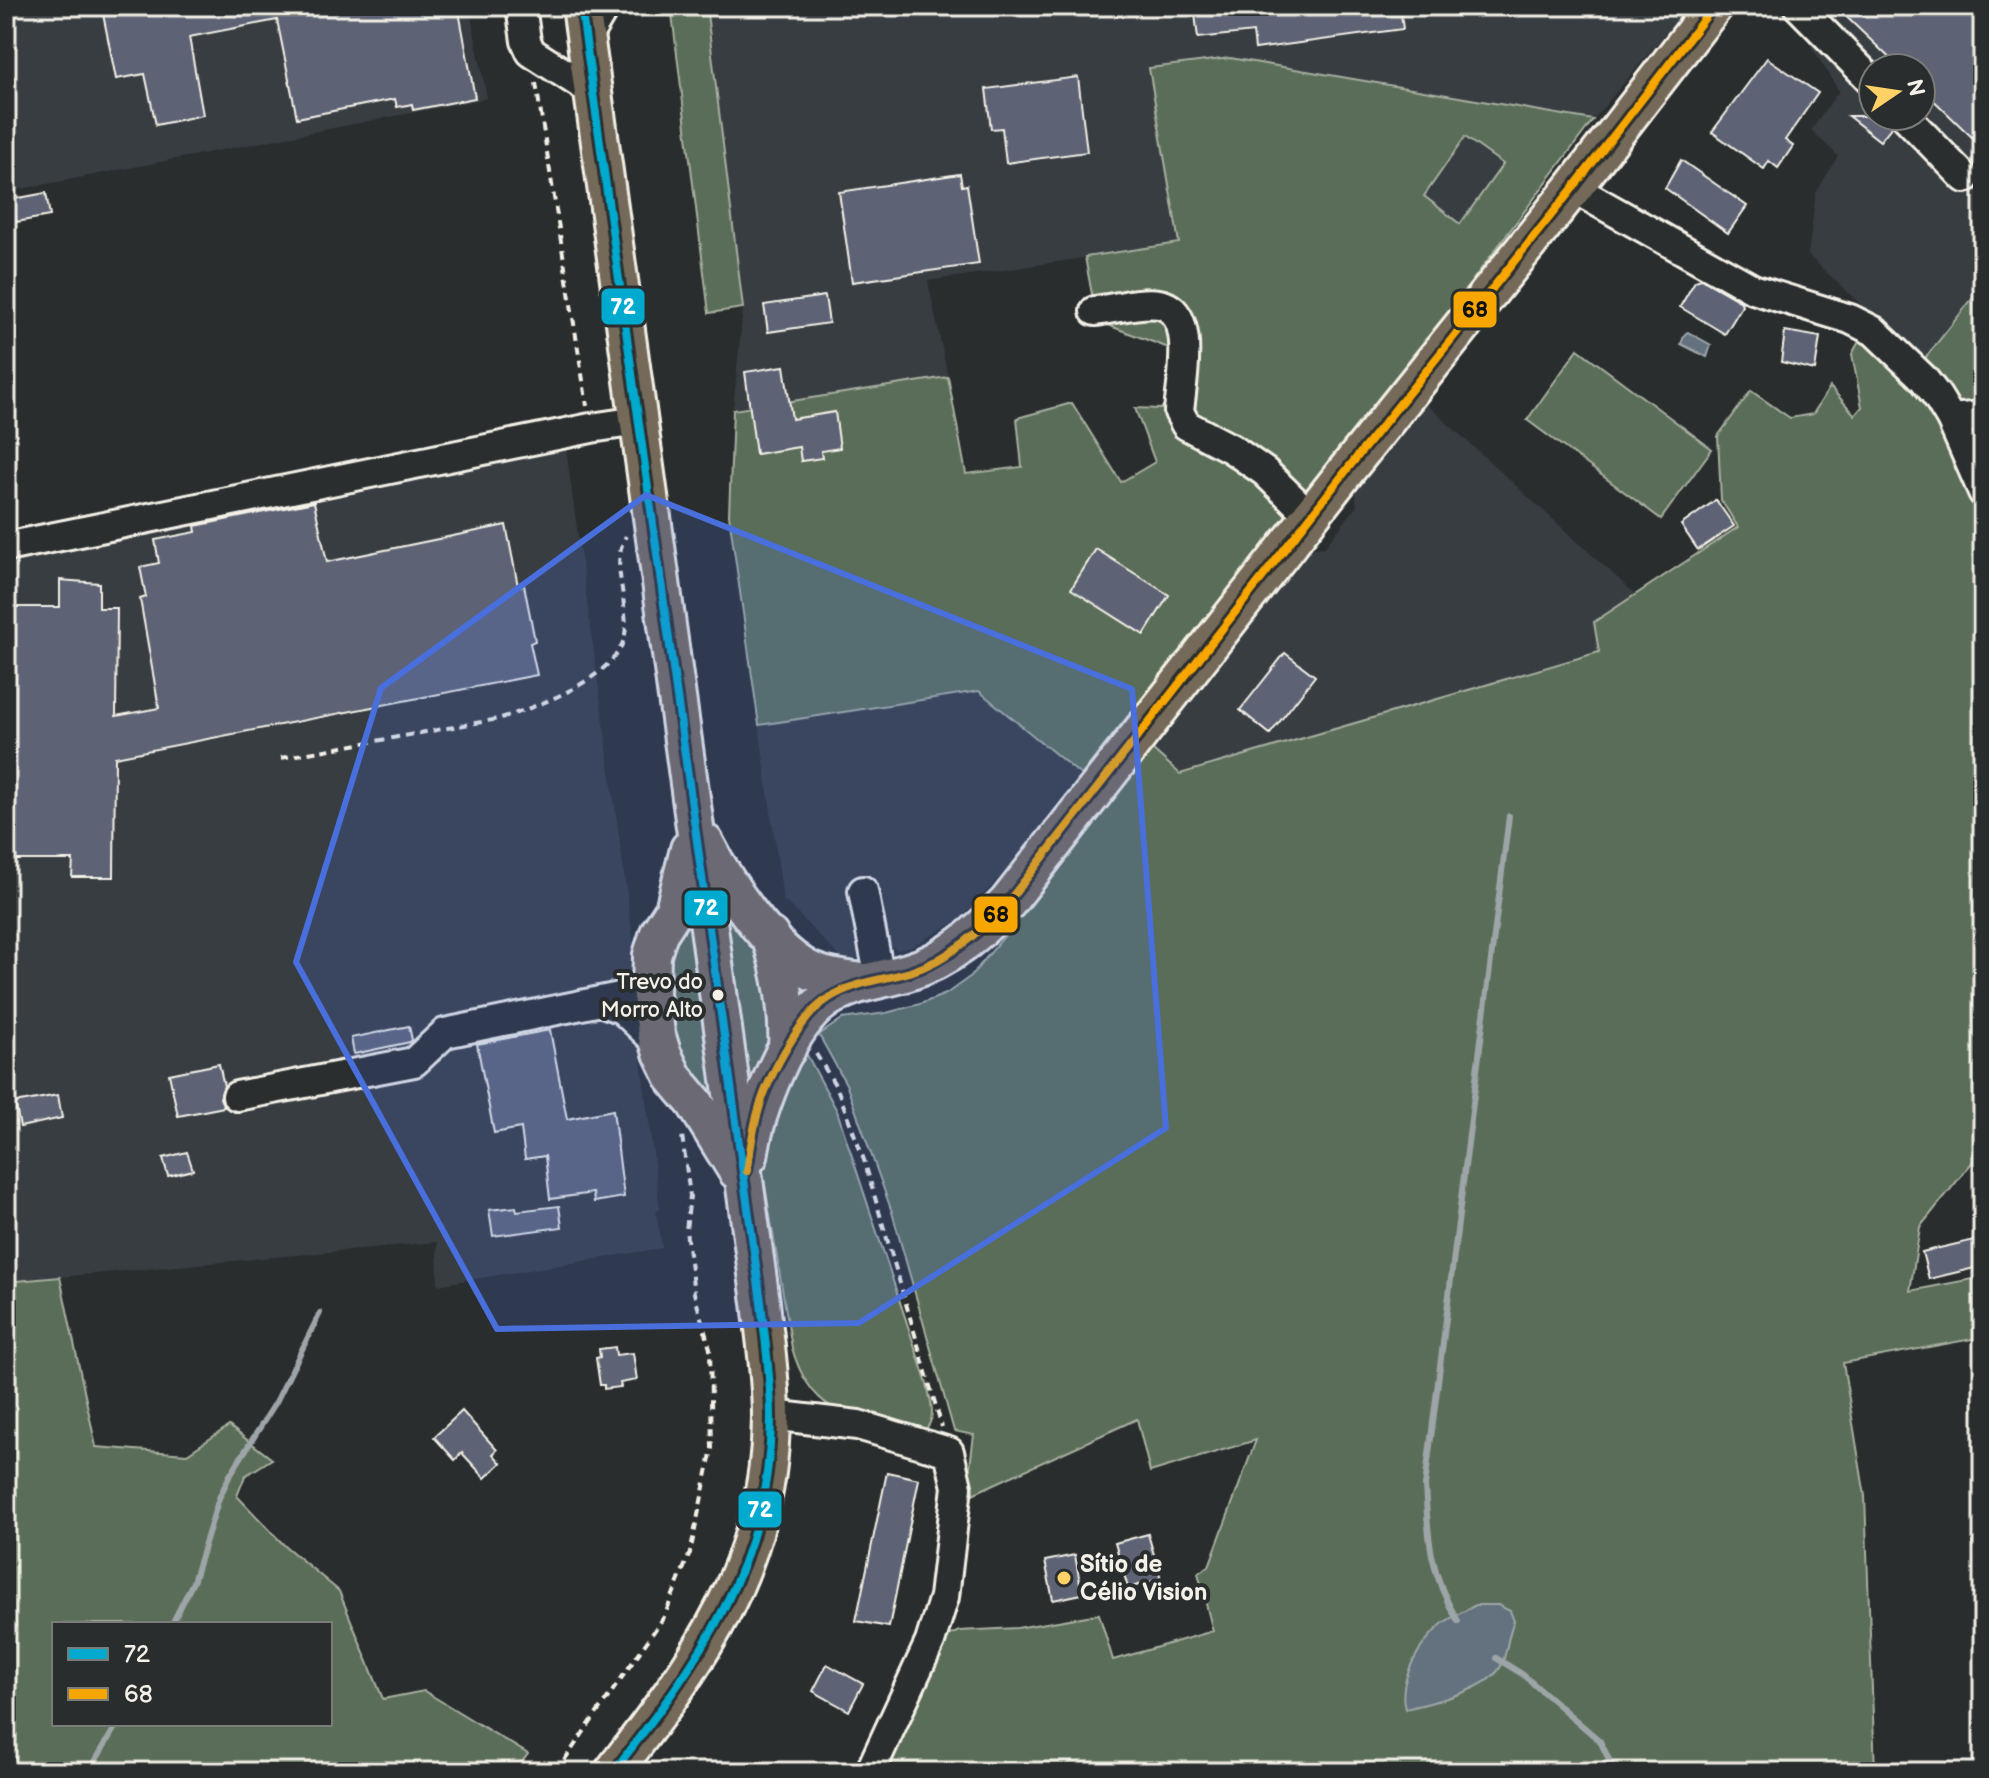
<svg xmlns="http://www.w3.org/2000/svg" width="1989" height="1778" viewBox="0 0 1989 1778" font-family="'Balsamiq Sans',sans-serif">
<rect width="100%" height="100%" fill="#2a2d2e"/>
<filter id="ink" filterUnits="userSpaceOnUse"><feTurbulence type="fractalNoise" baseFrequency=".0125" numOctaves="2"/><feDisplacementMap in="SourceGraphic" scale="16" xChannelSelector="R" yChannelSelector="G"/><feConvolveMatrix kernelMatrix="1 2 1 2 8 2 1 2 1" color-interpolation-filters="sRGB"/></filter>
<g filter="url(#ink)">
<g fill="#393d43" fill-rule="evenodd">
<path d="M6 6H469L487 98 6 192Z"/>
<path d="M712 6H1684L1680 16 1593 120 1230 58 1149 69 1179 244 928 281 948 377 733 410 743 308 707 13Z"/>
<path d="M1786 6H1983V285L1922 362 1808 255 1816 193 1838 156 1811 130 1839 91ZM1873 68H1921V116H1873Z"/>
<path d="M1465 137 1503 164 1460 225 1424 196Z"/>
<path d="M1423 401 1636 595 1594 622 1599 652 1179 774 1152 749 1308 549 1325 547 1357 506 1355 488Z"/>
<path d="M566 449 638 976 631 984 660 1209 656 1211 662 1248 438 1285 437 1242 6 1282V1248L12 1227H6V562Z"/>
<path d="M979 691 1081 775 1001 876 960 919 911 947 897 950 884 939 862 943 858 958 844 961 783 899 759 725Z"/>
</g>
<g fill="#5a6d58" stroke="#a7afa0" stroke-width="2" fill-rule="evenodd">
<path d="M671 6H712L707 13 743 308 709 313Z"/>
<path d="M1230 58 1593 120 1457 301 1306 491 1299 492 1290 512 1081 775 979 691 759 725 729 515 733 410 948 377 966 474 1022 467 1017 418 1072 403 1121 482 1155 462 1135 408 1161 409 1170 395 1174 350 1097 321 1085 257 1179 243 1149 68ZM1465 137 1503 164 1460 224 1424 196Z"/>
<path d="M1983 285V407L1939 423 1983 521V1149L1920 1227 1910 1291 1983 1277V1337L1843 1363 1865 1496 1875 1772H884L944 1638 959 1631 1017 1628 1099 1614 1113 1660 1213 1631 1198 1573 1209 1566 1256 1440 1150 1472 1137 1419 966 1497 974 1435 954 1431 892 1212 846 1084 819 1035 842 1019 886 1013 920 1004 946 994 971 976 1052 879 1152 749 1180 774 1599 652 1594 622 1738 527 1721 500 1718 436 1751 391 1790 418 1813 414 1830 387 1855 415 1862 407 1852 354 1872 318 1922 362Z"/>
<path d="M1578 349 1712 449 1661 519 1527 420Z"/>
<path d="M727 906 820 981 767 1077 733 1102 713 1100 679 1075 659 945 673 922Z"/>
<path d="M799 1040 837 1111 927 1384C930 1401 938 1418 924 1431 859 1417 813 1422 792 1348L760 1155Z"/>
<path d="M60 1277 96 1447 187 1454 229 1426 272 1459 245 1476 237 1496 285 1546 339 1591 383 1699 424 1691 528 1754 514 1772H6V1282ZM54 1624H330V1724H54Z"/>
</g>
<g fill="#64727e" stroke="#9ea5a8" stroke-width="2">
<path d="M1688 332 1711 345 1707 357 1681 344 1685 334Z"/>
<path d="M1476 1605H1498L1510 1611 1514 1621C1507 1636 1508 1650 1502 1664 1491 1690 1431 1703 1405 1709 1397 1680 1420 1643 1442 1624 1452 1616 1465 1611 1476 1605Z"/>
</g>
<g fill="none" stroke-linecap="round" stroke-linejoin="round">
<g stroke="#9ea5a8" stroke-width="6">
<path d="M1458 1621C1430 1575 1428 1538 1425 1486L1509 816"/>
<path d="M172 1624 193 1582 219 1498 230 1475 276 1402 320 1313"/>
<path d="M1496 1658 1522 1674 1600 1741 1615 1772"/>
<path d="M89 1772 117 1724"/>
</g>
</g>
<g fill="#5d6375" stroke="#f4f1e8" stroke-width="2">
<path d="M116 6H458L475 98 413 110 412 104 397 107 395 99 297 118 277 20 189 37 203 115 156 125 145 74 116 79 102 9Z"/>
<path d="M1194 6H1400L1403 29 1255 49 1253 32 1198 38Z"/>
<path d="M1835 6H1983V148L1921 88V68H1900Z"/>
<path d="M1767 58 1818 93 1785 140 1793 146 1778 168 1769 161 1764 169 1712 132Z"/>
<path d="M1078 77 1087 152 1006 163 1002 128 991 129 986 89Z"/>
<path d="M1848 116H1884L1892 126 1880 141Z"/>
<path d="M1681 160 1747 206 1728 233 1665 188Z"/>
<path d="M960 174 962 186 967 185 979 264 852 282 839 192Z"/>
<path d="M46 193 50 216 16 222 13 199Z"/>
<path d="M1701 279 1741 302 1742 306 1725 334 1680 307 1695 281Z"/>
<path d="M825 296 829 323 768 332 764 305Z"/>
<path d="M1785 331 1820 337 1815 370 1781 362Z"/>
<path d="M784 366 792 419 835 412 840 448 821 451 822 458 801 461 799 447 756 454 745 372Z"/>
<path d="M1716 500 1734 526 1698 550 1681 525Z"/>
<path d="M314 502 327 562 506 525 518 586 524 585 535 641 530 643 537 675 115 757 114 877H72L73 860H6V610H10V607H60V580L99 583V608H117L116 716 159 708 140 599 146 597 140 567 159 563 155 540 196 532 195 526Z"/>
<path d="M1096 549 1169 595 1144 635 1071 589Z"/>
<path d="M1285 653 1315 676 1270 734 1240 710Z"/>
<path d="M409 1026 412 1040 410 1042 354 1054 351 1038Z"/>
<path d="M550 1030 567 1119 613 1110 624 1197 594 1202 593 1193 550 1199 545 1156 525 1159 521 1128 494 1133 477 1044Z"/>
<path d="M219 1064 224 1086 220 1098 224 1107 178 1116 169 1074Z"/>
<path d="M58 1095 62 1118 20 1127 15 1103Z"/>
<path d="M187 1152 193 1170 168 1176 163 1158Z"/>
<path d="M559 1206 562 1227 493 1236 489 1210 516 1207 517 1211Z"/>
<path d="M1983 1238V1266L1929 1279 1922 1252Z"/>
<path d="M615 1347 616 1355 633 1353 637 1380 620 1383 621 1387 604 1389V1385H600L596 1358 600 1357 599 1349Z"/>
<path d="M462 1411 497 1450 493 1454 501 1463 485 1478 462 1453 455 1460 434 1437Z"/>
<path d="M887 1472 919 1479 889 1627 856 1621Z"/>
<path d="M1148 1534 1161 1579 1128 1588 1115 1543Z"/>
<path d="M1075 1555 1082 1594 1053 1600 1045 1561Z"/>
<path d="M827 1664 863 1684 849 1711 813 1691Z"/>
</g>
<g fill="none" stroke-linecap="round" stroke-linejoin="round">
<g stroke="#f4f1e8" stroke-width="34">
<g id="minor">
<path d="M521 6 526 41 531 52 593 92"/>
<path d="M1798 6 1873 82"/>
<path d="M586 38 605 6"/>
<path d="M1905 116 1965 178"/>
<path d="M1573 188 1753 289 1850 319 1874 331 1923 378 1937 396 1951 419 1983 492"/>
<path d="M1095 311C1115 309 1139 301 1159 304 1198 311 1181 384 1179 412L1186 425 1232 449 1265 472 1310 516"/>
<path d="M1951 419 1983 416"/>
<path d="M6 547 591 428 638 421"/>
<path d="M863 891 880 979"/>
<path d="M600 1001 622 1009 659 1044"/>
<path d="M237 1096 414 1062 445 1033 620 997 651 980"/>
<path d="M771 1415 858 1425 949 1452 957 1487 944 1597 930 1642 870 1772"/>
</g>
</g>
<g stroke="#f4f1e8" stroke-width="42">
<g id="major">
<path d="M581 6 761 1302C765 1340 771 1379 771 1417 770 1565 699 1661 613 1772"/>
<path d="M705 843C726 884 766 946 807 969 824 978 844 979 862 982"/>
<path d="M689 849 674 910 659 933 652 955 651 994 656 1033 662 1053 674 1078 695 1103 737 1171"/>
<path d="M770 936C782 971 789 1013 787 1049"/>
<path d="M749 1156C756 1111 787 1025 827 999 852 982 880 981 908 972 949 960 979 932 1008 902L1349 467 1573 188 1714 6"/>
</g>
</g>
<g stroke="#f4f1e8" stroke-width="4" stroke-dasharray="8 6" stroke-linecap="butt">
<path d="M536 83 587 406"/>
<path d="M281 758 498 719C536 707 612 680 624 639 628 625 624 610 623 596 620 575 615 555 626 536"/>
<path d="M816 1054 837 1088 864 1160 942 1427"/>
<path d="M556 1772 664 1617 690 1553 712 1449 710 1349 694 1293 686 1230 690 1196 682 1135"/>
</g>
<use href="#minor" stroke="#2a2d2e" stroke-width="28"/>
<use href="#major" stroke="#746a5a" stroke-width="36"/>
<g stroke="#2a2d2e" stroke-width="14">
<path id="bus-1" d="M581 6 761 1302C765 1340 771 1379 771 1417 770 1565 699 1661 613 1772"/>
</g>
<g stroke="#2a2d2e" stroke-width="14">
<path id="bus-2" d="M747 1171C750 1153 752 1134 757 1116 765 1083 799 1016 829 998 854 982 882 980 910 972 950 959 979 932 1008 902L1349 467 1573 188 1714 6"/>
</g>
<use href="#bus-1" stroke="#00a9ce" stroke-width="8"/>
<use href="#bus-2" stroke="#f7a600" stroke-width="8"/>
</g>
</g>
<path fill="#486fdb" fill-opacity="0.2" stroke="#486fdb" stroke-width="6" stroke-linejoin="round" d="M646 495 1132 689 1166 1128 859 1323 497 1329 296 962 381 688Z"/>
<circle fill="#f4f1e8" stroke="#2a2d2e" stroke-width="3" cx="718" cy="995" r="7"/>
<circle fill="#ffd166" stroke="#2a2d2e" stroke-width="3" cx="1064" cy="1578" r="8"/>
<g text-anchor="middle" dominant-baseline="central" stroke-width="8" stroke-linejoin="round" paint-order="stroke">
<g font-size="22" fill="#f4f1e8" stroke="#2a2d2e" text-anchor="end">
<text x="703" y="982">Trevo do<tspan x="703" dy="28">Morro Alto</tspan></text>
</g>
<g font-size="24" font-weight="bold" fill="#f4f1e8" stroke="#2a2d2e" text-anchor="start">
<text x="1080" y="1564">Sítio de<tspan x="1080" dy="28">Célio Vision</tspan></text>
</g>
</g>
<g stroke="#2a2d2e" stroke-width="3">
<rect x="600" y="287" width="46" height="39" rx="8" fill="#00a9ce"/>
<rect x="1452" y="290" width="46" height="39" rx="8" fill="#f7a600"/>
<rect x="683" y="889" width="46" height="38" rx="8" fill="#00a9ce"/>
<rect x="973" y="895" width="46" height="39" rx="8" fill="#f7a600"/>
<rect x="737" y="1490" width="46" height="39" rx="8" fill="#00a9ce"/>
</g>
<g font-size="22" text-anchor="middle" font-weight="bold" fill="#fff">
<text x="623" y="314">72</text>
<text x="706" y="915">72</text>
<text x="760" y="1517">72</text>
</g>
<g font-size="22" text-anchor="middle" font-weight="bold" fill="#111">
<text x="1475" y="317">68</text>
<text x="996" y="922">68</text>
</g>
<rect width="1989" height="1778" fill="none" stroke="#2a2d2e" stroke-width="32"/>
<rect x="16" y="16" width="1957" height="1746" fill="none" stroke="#f4f1e8" stroke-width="3" filter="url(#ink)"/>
<rect x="52" y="1622" width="280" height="104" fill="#2a2d2e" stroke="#7b7b78" stroke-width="2"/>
<rect x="68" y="1648" width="40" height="12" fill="#00a9ce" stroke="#7b7b78" stroke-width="2"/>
<text x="124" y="1662" font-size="24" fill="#f4f1e8">72</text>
<rect x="68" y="1688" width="40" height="12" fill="#f7a600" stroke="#7b7b78" stroke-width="2"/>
<text x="124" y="1702" font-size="24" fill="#f4f1e8">68</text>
<g transform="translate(1897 92) rotate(77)"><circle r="38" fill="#2a2d2e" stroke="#7b7b78" stroke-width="2"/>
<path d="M0-6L14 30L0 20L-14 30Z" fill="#ffd166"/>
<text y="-12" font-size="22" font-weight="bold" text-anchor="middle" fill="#f4f1e8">N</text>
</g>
</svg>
